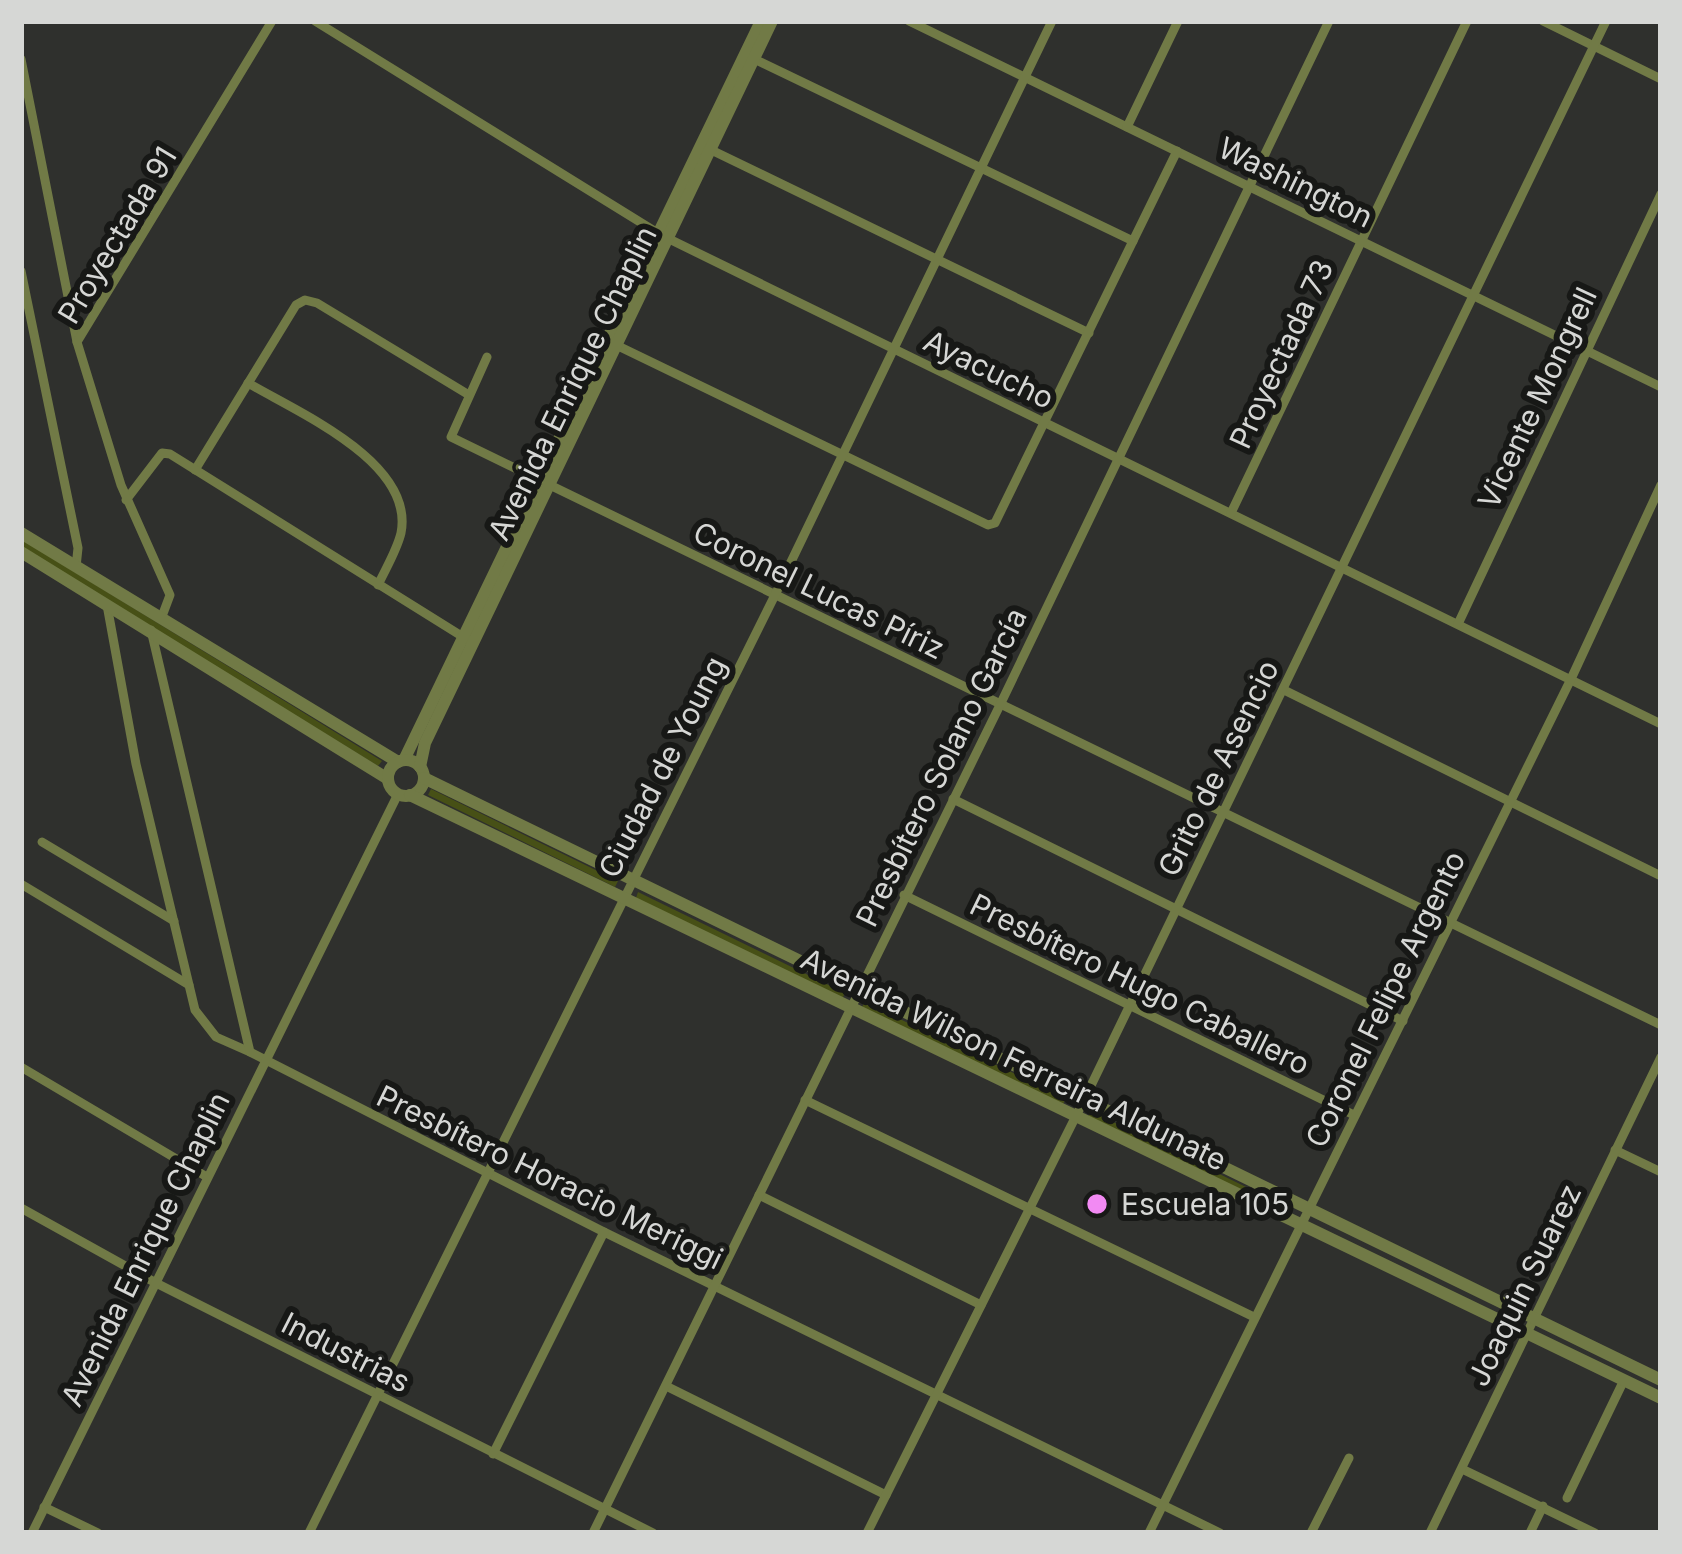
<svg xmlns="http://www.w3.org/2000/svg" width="1682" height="1554" viewBox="0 0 1682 1554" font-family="Inter,sans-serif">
<rect width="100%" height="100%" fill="#2f302d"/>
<g fill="#475016">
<path d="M21 539 382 761 378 766 21 547Z"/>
<path d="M431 789 618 881 615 887 428 795Z"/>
<path d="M638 892 845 993 842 999 636 898Z"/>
<path d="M864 1002 1066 1098 1063 1104 862 1008Z"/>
<path d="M1091 1111 1291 1209 1288 1215 1088 1117Z"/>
</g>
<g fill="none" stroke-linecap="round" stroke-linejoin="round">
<g stroke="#717a46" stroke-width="9">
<path d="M315 21 661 235 1661 724"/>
<path d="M909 21 1661 387"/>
<path d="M1543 21 1661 79"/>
<path d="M750 57 1133 241"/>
<path d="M21 59 77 342"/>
<path d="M1127 127 1178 21"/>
<path d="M705 147 1089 333"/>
<path d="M21 271 78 548 76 567"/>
<path d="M614 344 988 525 995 523 1177 151"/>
<path d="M487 357 451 437 1661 1025"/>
<path d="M248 383C297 412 415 462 401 533 397 550 386 568 378 585"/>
<path d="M195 470 296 305 305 300 317 303 469 395"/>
<path d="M126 500 162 453 170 454 468 640"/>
<path d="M1231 513 1467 21"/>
<path d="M107 605 136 764 195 1010 216 1037 250 1052"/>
<path d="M161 619 170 595 121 485 77 342 272 21"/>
<path d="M1458 624 1661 194"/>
<path d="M151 630 250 1052 604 1232 1220 1533"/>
<path d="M1284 690 1661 876"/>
<path d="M953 799 1403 1021"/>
<path d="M42 842 174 921"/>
<path d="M21 884 189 985"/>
<path d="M904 895 1354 1115"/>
<path d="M21 1067 207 1177"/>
<path d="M805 1100 1254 1317"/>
<path d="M1615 1150 1661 1172"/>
<path d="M759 1195 981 1305"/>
<path d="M21 1208 156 1283 653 1533"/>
<path d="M666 1386 886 1495"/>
<path d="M493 1454 604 1232"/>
<path d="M1462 1469 1595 1533"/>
<path d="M1567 1498 1624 1380"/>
<path d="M44 1507 98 1533"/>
<path d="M32 1533 398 794"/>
<path d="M309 1533 775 595 1052 21"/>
<path d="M593 1533 1000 705 1329 21"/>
<path d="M867 1533 1084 1100 1606 21"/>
<path d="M1149 1533 1571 679 1661 485"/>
<path d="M1311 1533 1349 1458"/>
<path d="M1430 1533 1661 1057"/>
<path d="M1530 1533 1543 1506"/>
</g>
<g stroke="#717a46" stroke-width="12">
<path d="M21 533 398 762"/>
<path d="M21 552 388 779"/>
<path d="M404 760 761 21"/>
<circle cx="406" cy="778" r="18"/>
<path d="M420 767 425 743 772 21"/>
<path d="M424 778 1661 1380"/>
<path d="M410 795 1661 1398"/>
</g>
</g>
<circle fill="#f28af3" stroke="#171816" stroke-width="4.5" cx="1097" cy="1204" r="12"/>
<g text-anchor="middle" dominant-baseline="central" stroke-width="12" stroke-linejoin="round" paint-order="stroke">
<g font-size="30" fill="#d6d7d5" stroke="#171816">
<text transform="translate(1296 182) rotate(26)">Washington</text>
<text transform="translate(117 235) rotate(-59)">Proyectada 91</text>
<text transform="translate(1281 354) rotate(-65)">Proyectada 73</text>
<text transform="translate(989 369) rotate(26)">Ayacucho</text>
<text transform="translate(572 383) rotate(-64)">Avenida Enrique Chaplin</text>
<text transform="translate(1537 398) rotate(-65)">Vicente Mongrell</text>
<text transform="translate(819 590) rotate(26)">Coronel Lucas Píriz</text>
<text transform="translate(662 767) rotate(-63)">Ciudad de Young</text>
<text transform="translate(941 767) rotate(-64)">Presbítero Solano García</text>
<text transform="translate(1218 768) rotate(-64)">Grito de Asencio</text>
<text transform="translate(1140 984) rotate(26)">Presbítero Hugo Caballero</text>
<text transform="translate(1385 999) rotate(-64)">Coronel Felipe Argento</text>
<text transform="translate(1014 1059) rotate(26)">Avenida Wilson Ferreira Aldunate</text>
<text transform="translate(550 1177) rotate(26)">Presbítero Horacio Meriggi</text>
<text transform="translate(145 1249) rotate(-64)">Avenida Enrique Chaplin</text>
<text transform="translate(1524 1285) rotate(-64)">Joaquin Suarez</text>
<text transform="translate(346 1352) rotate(27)">Industrias</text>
</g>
<g font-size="30" fill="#d6d7d5" stroke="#171816" text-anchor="start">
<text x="1121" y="1204">Escuela 105</text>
</g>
</g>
<rect width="1682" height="1554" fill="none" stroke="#d6d7d5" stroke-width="48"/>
</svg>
